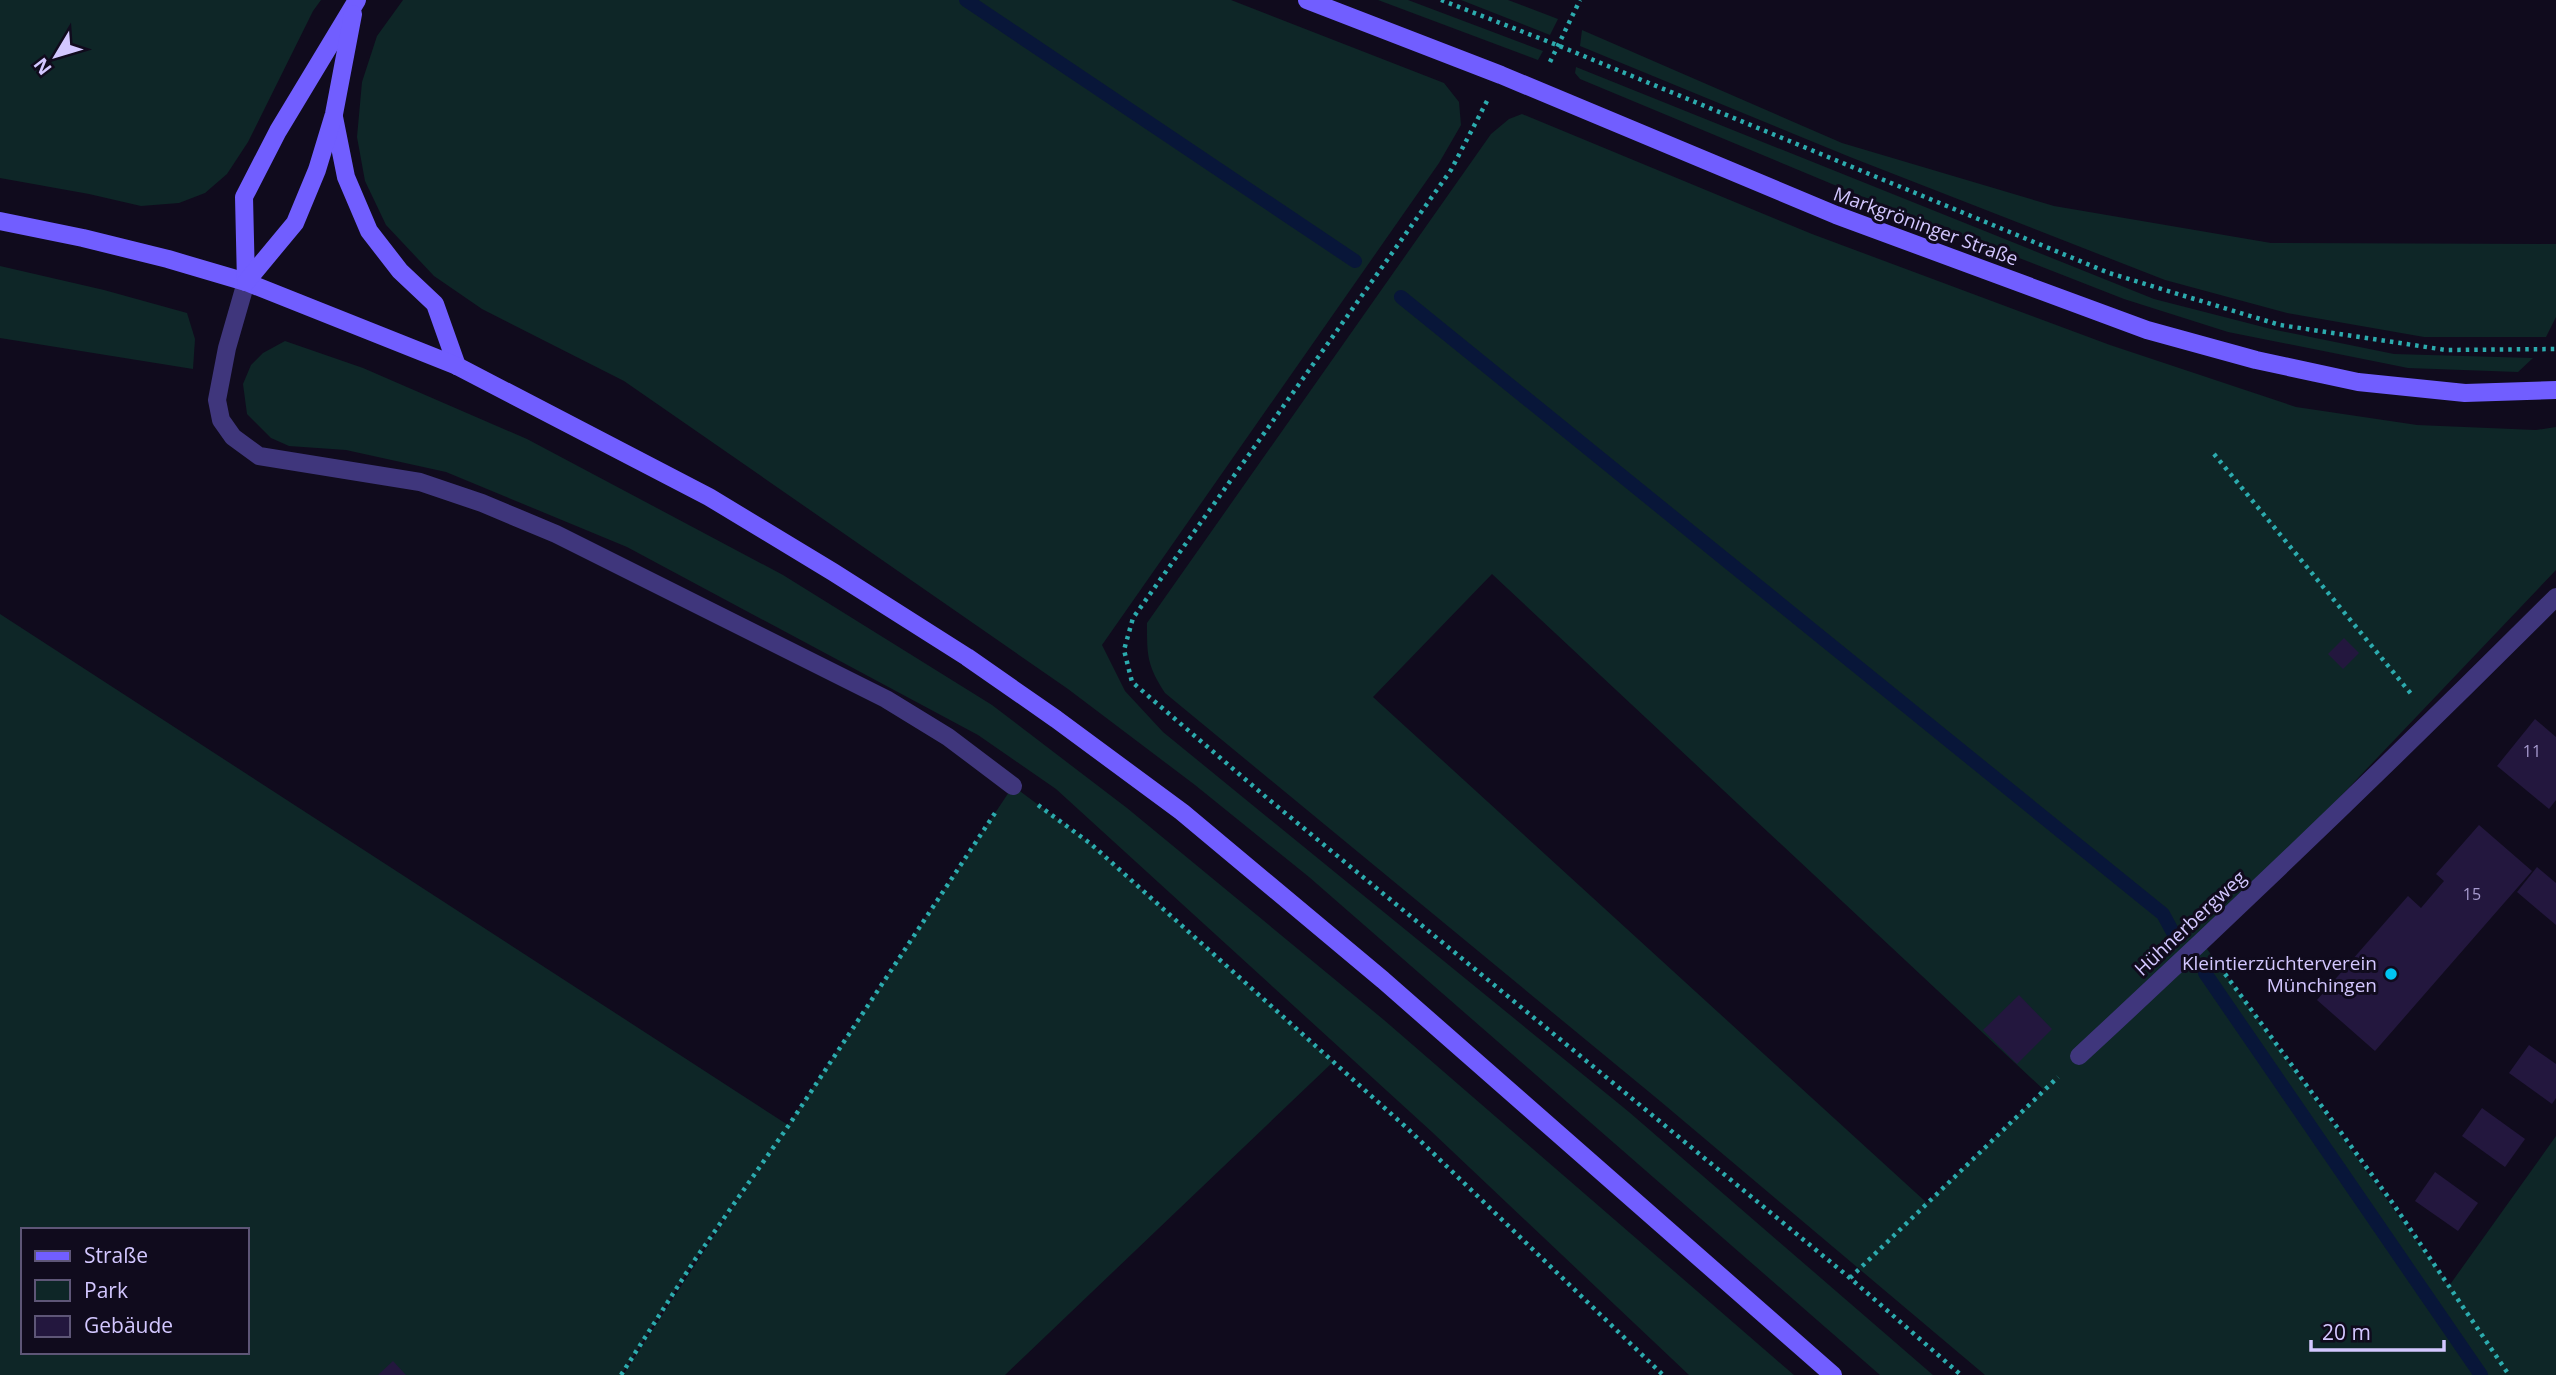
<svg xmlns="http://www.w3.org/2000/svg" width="2556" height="1375" viewBox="0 0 2556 1375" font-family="'Open Sans',sans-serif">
<rect width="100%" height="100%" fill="#100b1d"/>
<g fill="#0e2627" fill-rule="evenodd">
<path d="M0 0H321L313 11 248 142 227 174 205 193 179 203 141 206 89 194 0 178Z"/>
<path d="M403 0H1231L1444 83 1459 102 1461 125 1439 163 1102 645 1125 691 1163 732 1629 1112 1933 1375H1880L1309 877 1195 785 1068 689 624 381 482 309 434 276 386 225 365 181 357 137 362 82 377 36Z"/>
<path d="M1378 0H1408L1543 51 1538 60Z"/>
<path d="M1461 0H1508L1558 19 1550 35Z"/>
<path d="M1582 30 1842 143 2054 206 2271 243 2556 244V317L2546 337H2424L2287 313 2165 280 1850 157 1580 46Z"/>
<path d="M1576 67 2154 299 2271 329 2394 354 2533 358 2518 372 2408 368 2228 332 2124 299 1868 199 1580 79 1575 73Z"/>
<path d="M1522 114 1812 234 2110 345 2296 407 2417 425 2536 430 2556 427V570L2202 942 2449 1286 2556 1136V1375H1985L1660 1101 1165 693C1147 665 1147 656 1147 623L1491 134 1509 119ZM1492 574 2044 1090 1927 1203 1373 697Z"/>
<path d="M0 266 104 290 187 313 195 339 193 369 0 338Z"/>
<path d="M285 341 363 368 527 439 783 575 992 705 1127 808 1384 1020 1794 1375H1689L1432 1132 1056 789 978 735 627 547 446 472 346 450 289 446 271 438 247 414 243 384 251 365 263 353Z"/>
<path d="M0 614 788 1125 1013 786 1091 844 1333 1062 1005 1375H623L750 1181 694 1261 621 1375H0ZM23 1230H247V1352H23Z"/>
</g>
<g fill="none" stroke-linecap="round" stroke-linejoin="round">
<g stroke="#081639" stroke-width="14">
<path d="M966 0 1355 261"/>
<path d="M1401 297 2163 914 2176 938"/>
<path d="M2205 973 2481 1375"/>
</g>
</g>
<g fill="#23173e">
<path d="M2344 638 2359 653 2343 669 2328 654Z"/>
<path d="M2535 719 2556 737V800L2549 809 2497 766Z"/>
<path d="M2479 825 2532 871 2375 1051 2317 1000 2408 896 2421 908 2444 881 2436 874Z"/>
<path d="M2537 867 2556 883V925L2517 892Z"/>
<path d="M2019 995 2052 1029 2017 1064 1983 1030Z"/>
<path d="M2529 1045 2556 1064V1098L2552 1104 2509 1073Z"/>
<path d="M2482 1108 2525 1139 2505 1167 2462 1136Z"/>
<path d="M2435 1172 2478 1203 2458 1231 2415 1201Z"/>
<path d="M393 1361 406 1375H378Z"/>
</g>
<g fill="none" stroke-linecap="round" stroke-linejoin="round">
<g stroke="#2cabae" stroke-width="4.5" stroke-dasharray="3.5 5" stroke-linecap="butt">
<path d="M1441 0 1557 45 2109 273 2280 325 2446 350 2556 349"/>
<path d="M1550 62 1580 0"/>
<path d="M1487 101 1451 170 1133 618 1124 650 1132 682 1267 798 1850 1278 1961 1375"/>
<path d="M2214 454 2412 695"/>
<path d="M1038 805 1091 844 1408 1129 1663 1375"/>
<path d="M2220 967 2394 1205 2509 1375"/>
<path d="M1850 1278 2058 1077"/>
<path d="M621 1375 694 1261 789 1125 997 810"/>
</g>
<path stroke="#3f367c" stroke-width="18" d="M246 282 227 348 217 400 221 420 233 437 259 456 420 482 482 503 556 534 886 699 948 737 1013 786"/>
<path stroke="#3f367c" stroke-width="18" d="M2079 1056C2241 906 2400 753 2556 597"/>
<g stroke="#715eff" stroke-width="18">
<path d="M1307 0 1501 75 1836 215 2147 330 2256 360 2358 382 2465 393 2556 390"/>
<path d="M334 117 346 177 369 231 400 271 435 304 457 366"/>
<path d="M0 221 83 238 168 259 246 282 457 366 709 497 833 572 967 657 1056 719 1182 812 1383 980 1833 1375"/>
<path d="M246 282 244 197 278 131 357 0"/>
<path d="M246 282 295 223 317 170 334 114 353 14"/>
</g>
</g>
<circle fill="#00c4f2" stroke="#100b1d" stroke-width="2.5" cx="2391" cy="974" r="7"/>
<g text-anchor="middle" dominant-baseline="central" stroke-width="6" stroke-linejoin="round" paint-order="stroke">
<g font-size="16" fill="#a79bcf">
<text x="2532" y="751">11</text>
<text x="2472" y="894">15</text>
</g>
<g font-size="19" fill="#d3c7ff" stroke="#100b1d">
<text transform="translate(1926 226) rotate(20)">Markgröninger Straße</text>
<text transform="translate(2190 923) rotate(-43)">Hühnerbergweg</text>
</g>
<g font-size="19" fill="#d3c7ff" stroke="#100b1d" text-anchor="end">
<text x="2377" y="963">Kleintierzüchterverein<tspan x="2377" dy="22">Münchingen</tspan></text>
</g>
</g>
<rect x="21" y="1228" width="228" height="126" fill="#100b1d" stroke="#5e5677" stroke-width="2"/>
<rect x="35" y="1251" width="35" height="10" fill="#715eff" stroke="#5e5677" stroke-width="2"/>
<text x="84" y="1263" font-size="21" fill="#d3c7ff">Straße</text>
<rect x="35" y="1280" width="35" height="21" fill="#0e2627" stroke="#5e5677" stroke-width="2"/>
<text x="84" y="1298" font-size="21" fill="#d3c7ff">Park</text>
<rect x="35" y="1316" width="35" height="21" fill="#23173e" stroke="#5e5677" stroke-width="2"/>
<text x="84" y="1333" font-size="21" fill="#d3c7ff">Gebäude</text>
<g transform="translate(56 56) rotate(232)" stroke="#100b1d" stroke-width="5" paint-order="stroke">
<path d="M0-5L12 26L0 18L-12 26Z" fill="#d3c7ff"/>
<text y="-10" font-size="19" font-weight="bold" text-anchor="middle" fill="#d3c7ff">N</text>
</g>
<path d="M2311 1340v10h133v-10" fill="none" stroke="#d3c7ff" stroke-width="3.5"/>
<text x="2322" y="1340" font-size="21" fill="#d3c7ff" stroke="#100b1d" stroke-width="5" paint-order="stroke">20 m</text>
</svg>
